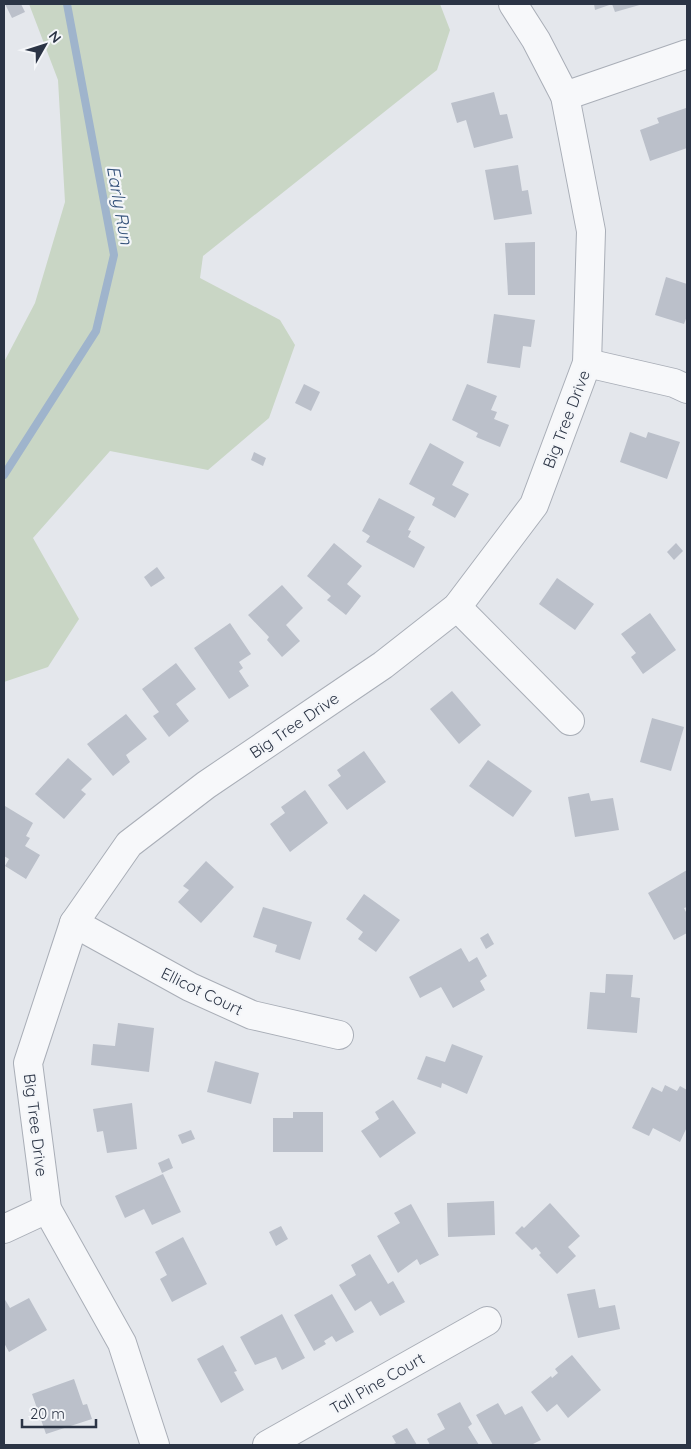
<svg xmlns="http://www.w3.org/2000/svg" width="691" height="1449" viewBox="0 0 691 1449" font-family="Quicksand,sans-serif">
<rect width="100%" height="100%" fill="#e4e7ec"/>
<path fill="#c9d6c5" d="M29 4H440L450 30 437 70 203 256 200 278 280 320 295 345 269 418 208 470 110 451 33 538 79 619 48 667 4 682V362L35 303 65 202 58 80Z"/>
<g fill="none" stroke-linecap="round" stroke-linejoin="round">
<path stroke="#9fb4cc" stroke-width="8" d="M4 475 96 331 114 255 67 4"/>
</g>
<g fill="#bbc0ca">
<path d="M5 4H21L25 12 12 18Z"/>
<path d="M594 4H643L615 12 612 4 595 10Z"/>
<path d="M494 92 500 115 507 114 513 138 474 148 466 120 457 123 451 103Z"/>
<path d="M686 108 687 148 650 161 640 130 659 123 657 118Z"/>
<path d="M518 165 522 191 528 190 532 214 494 220 485 170Z"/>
<path d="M535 242V295H508L505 243Z"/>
<path d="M666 277 687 284V316L684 324 655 315Z"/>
<path d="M494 314 535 320 531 347 523 346 520 368 487 363Z"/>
<path d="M304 384 320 392 311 411 295 403Z"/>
<path d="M467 384 497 396 491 410 497 412 494 419 509 425 500 447 476 437 478 433 452 420Z"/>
<path d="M630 432 646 438 648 432 680 442 667 479 620 462Z"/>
<path d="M430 443 464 462 452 485 469 494 455 518 432 505 435 498 409 484Z"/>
<path d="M254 452 266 458 263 466 251 460Z"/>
<path d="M379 498 415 517 408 530 411 531 408 537 425 547 414 568 366 542 370 536 362 531Z"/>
<path d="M334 543 362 566 347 584 361 596 346 615 327 600 331 596 307 576Z"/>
<path d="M676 543 683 551 674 560 667 552Z"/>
<path d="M157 567 165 578 151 587 144 577Z"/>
<path d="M557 578 594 604 575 630 539 604Z"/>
<path d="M282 585 303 608 286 625 300 641 282 657 267 640 269 637 248 615Z"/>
<path d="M650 613 676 650 643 674 631 657 636 653 621 634Z"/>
<path d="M230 623 251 654 239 662 243 668 239 671 249 686 229 699 194 648Z"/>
<path d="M176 663 196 689 176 704 189 721 169 737 153 716 159 712 142 689Z"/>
<path d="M452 691 481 725 459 744 430 709Z"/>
<path d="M126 714 147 739 126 755 130 762 113 776 87 744Z"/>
<path d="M652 718 684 727 671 771 640 762Z"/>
<path d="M364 751 386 782 347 810 328 785 341 776 337 770Z"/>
<path d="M68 758 92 779 81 790 86 794 64 819 35 794Z"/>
<path d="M488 760 532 791 513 817 469 786Z"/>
<path d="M305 790 328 823 290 852 270 824 285 813 281 807Z"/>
<path d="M589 793 591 801 613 798 619 830 575 837 568 797Z"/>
<path d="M5 806 33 823 26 836 30 838 25 846 40 855 26 879 5 866 9 859 4 856Z"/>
<path d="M206 861 234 887 201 923 178 902 189 890 183 886Z"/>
<path d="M687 870V907L684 908 687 914V933L674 940 648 893Z"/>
<path d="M364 894 400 920 376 952 358 939 363 932 346 919Z"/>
<path d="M263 907 312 922 300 960 275 952 277 945 253 937Z"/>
<path d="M488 933 494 944 486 949 480 938Z"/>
<path d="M461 948 469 962 477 957 487 976 480 981 485 990 453 1008 441 987 420 998 409 977Z"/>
<path d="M606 974 633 975 631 997 640 998 637 1033 587 1029 590 992 605 993Z"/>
<path d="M118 1023 154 1028 149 1072 91 1065 93 1044 115 1046Z"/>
<path d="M452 1044 483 1056 467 1094 442 1083 441 1088 417 1079 426 1056 445 1062Z"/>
<path d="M215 1061 259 1073 251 1104 207 1092Z"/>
<path d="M665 1085 677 1091 680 1086 687 1090V1127L680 1142 653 1128 649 1136 632 1128 652 1087 662 1092Z"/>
<path d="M393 1100 416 1133 380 1158 361 1131 379 1119 375 1112Z"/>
<path d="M132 1103 137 1149 107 1153 103 1131 97 1132 93 1109Z"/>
<path d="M293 1112H323V1152H273V1118H293Z"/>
<path d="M191 1130 195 1139 182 1144 178 1135Z"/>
<path d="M169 1158 173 1168 162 1173 158 1163Z"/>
<path d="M163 1174 181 1212 152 1225 144 1209 125 1218 115 1196Z"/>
<path d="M494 1201 495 1235 448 1237 447 1203Z"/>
<path d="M550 1203 580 1236 568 1247 576 1256 557 1274 539 1255 541 1253 536 1247 532 1250 515 1233 522 1226 524 1228Z"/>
<path d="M411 1204 439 1255 420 1265 417 1259 398 1273 377 1236 400 1223 394 1213Z"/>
<path d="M281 1226 288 1239 276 1246 269 1232Z"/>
<path d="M183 1237 207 1284 172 1302 160 1279 167 1275 155 1252Z"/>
<path d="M370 1254 388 1284 393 1281 405 1302 380 1316 371 1301 355 1311 339 1285 356 1275 351 1265Z"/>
<path d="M595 1289 599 1308 615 1305 620 1329 578 1338 567 1294Z"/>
<path d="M332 1294 354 1332 336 1342 332 1336 324 1341 326 1344 314 1351 294 1315Z"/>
<path d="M4 1298 10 1308 29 1298 47 1330 9 1352 4 1343Z"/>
<path d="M282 1314 305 1358 282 1370 276 1357 255 1365 240 1337Z"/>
<path d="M223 1345 237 1371 234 1372 244 1390 221 1403 197 1359Z"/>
<path d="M572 1355 601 1390 568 1418 557 1404 547 1412 531 1392 551 1376 552 1378 558 1373 555 1369Z"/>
<path d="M74 1379 83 1405 87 1404 92 1419 46 1434 32 1394Z"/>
<path d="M460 1402 472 1424 468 1427 479 1445H430L427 1439 445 1429 437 1414Z"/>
<path d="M498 1403 505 1415 522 1406 541 1440 531 1445H493L476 1415Z"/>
<path d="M407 1428 417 1445H391L396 1443 392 1436Z"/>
</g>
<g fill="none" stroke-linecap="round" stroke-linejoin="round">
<g stroke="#a9aeb7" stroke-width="30">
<g id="minor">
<path d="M565 96 687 54"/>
<path d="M587 363 674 383 687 389"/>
<path d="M457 607 570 721"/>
<path d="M74 923 190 987 252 1015 339 1035"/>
<path d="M4 1229 47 1209"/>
<path d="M155 1445 122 1343 47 1209 28 1063 74 923 129 844 206 785 383 665 457 607 534 505 587 363 591 231 565 96 536 40 513 4"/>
<path d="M267 1445 487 1321"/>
</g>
</g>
<use href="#minor" stroke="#f7f8fa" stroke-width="28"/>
</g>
<g text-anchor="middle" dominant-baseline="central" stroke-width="4.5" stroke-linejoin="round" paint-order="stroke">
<g font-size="16" fill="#2b3445" stroke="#f4f6f9">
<text transform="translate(566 419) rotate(-69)">Big Tree Drive</text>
<text transform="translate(294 725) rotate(-34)">Big Tree Drive</text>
<text transform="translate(202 991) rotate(26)">Ellicot Court</text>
<text transform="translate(36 1125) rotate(83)">Big Tree Drive</text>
<text transform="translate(377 1383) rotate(-30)">Tall Pine Court</text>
</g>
<g font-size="18" font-style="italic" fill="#34527a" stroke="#f4f6f9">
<text transform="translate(120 205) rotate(80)">Early Run</text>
</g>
</g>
<rect width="691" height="1449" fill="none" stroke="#2b3445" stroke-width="10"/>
<g transform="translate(45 45) rotate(51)" stroke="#f4f6f9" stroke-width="4" paint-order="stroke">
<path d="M0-4L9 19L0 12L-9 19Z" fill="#2b3445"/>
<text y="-8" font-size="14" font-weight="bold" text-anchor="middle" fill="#2b3445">N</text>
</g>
<path d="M22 1419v8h74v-8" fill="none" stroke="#2b3445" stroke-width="2.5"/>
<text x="30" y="1419" font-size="15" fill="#2b3445" stroke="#f4f6f9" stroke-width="4" paint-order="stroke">20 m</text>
</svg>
